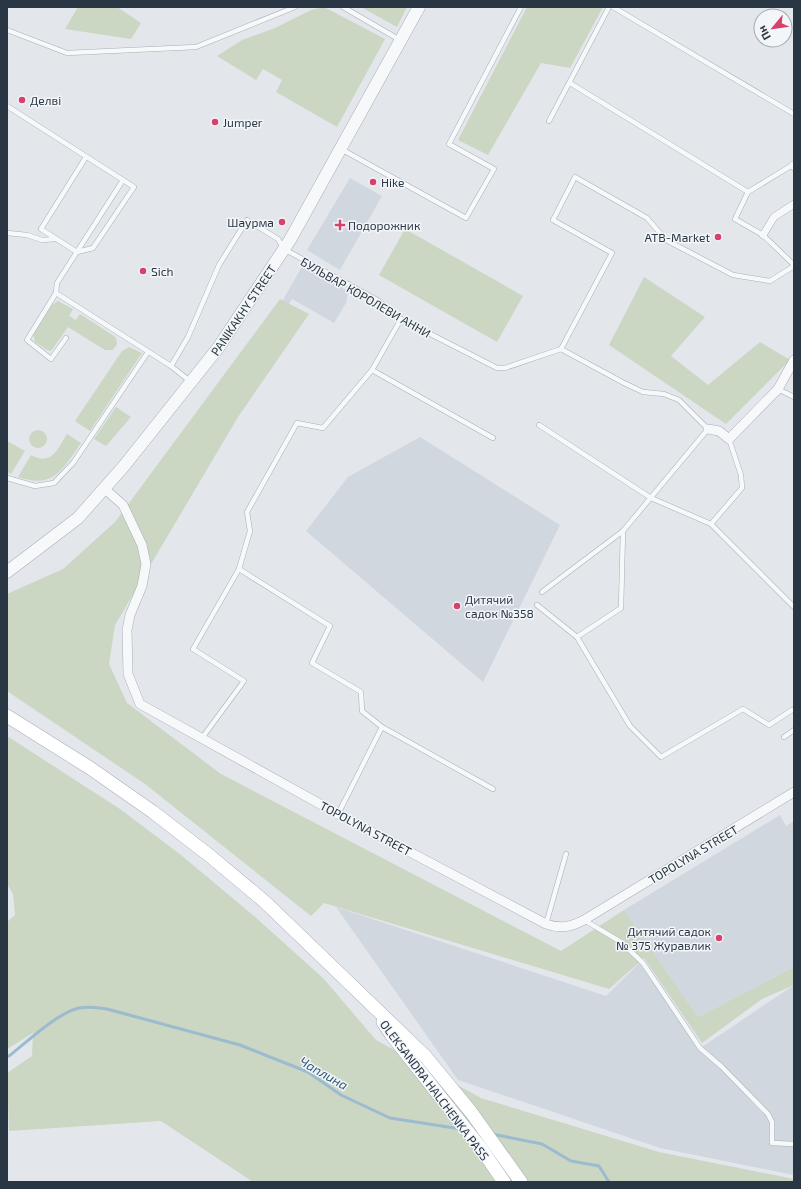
<svg xmlns="http://www.w3.org/2000/svg" width="801" height="1189" viewBox="0 0 801 1189" font-family="'Exo 2',sans-serif">
<rect width="100%" height="100%" fill="#e3e7ec"/>
<g fill="#d0d7de">
<path d="M350 178 382 196 340 270 307 250Z"/>
<path d="M303 265 348 291 346 303 334 323 292 299 286 309 280 305Z"/>
<path d="M420 437 560 525 483 682 306 531 348 477Z"/>
<path d="M780 815 786 826 794 821V967L698 1017 624 910Z"/>
<path d="M336 907 606 996 639 963 702 1047 794 985V1175L660 1148 458 1080Z"/>
</g>
<g fill="#cbd6c3">
<path d="M78 7H117L141 23 131 39 65 29Z"/>
<path d="M324 7 385 39 337 127 276 92 282 80 263 69 256 80 217 56 242 40 275 28 311 10Z"/>
<path d="M361 7H407L397 27Z"/>
<path d="M527 7H603L570 68 541 63 488 155 458 140Z"/>
<path d="M405 229 523 296 497 342 379 275Z"/>
<path d="M644 277 705 317 671 356 708 385 760 342 790 360 726 424 609 345Z"/>
<path d="M280 299 309 314 238 417 115 625 109 664 127 703 221 774 561 951 624 910 698 1017 794 967V985L762 999 702 1043 644 958 609 989 324 903 311 916 145 784 7 691V594L63 569 115 522Z"/>
<path d="M58 301 73 309 69 316 76 320 80 314 114 336 116 338 117 344 113 350H105L68 327 51 351 47 350 35 342 33 334 52 305Z"/>
<path d="M129 347 142 353 90 431 75 421 122 351Z"/>
<path d="M116 407 131 417 106 446 94 439Z"/>
<circle cx="38" cy="439" r="9"/>
<path d="M67 434 81 443C62 470 54 489 18 477L31 455C52 466 57 450 67 434Z"/>
<path d="M7 441 25 451 11 474 7 472Z"/>
<path d="M7 736 120 809 181 855 254 916 323 978 376 1040 481 1098 659 1152 794 1179V1182H253L161 1121 9 1131 7 1073 32 1056 33 1033 7 1049V922L15 915 13 894 7 884Z"/>
</g>
<g fill="none" stroke-linecap="round" stroke-linejoin="round">
<g stroke="#9cbbce" stroke-width="3">
<path d="M9 1056C27 1042 57 1013 79 1008 89 1006 98 1008 107 1009L240 1045 308 1072 341 1095 390 1118 461 1129"/>
<path d="M492 1134 542 1144 571 1161 599 1166 609 1182"/>
</g>
<g stroke="#a7afb7" stroke-width="5.5">
<g id="service">
<path d="M343 7 400 40"/>
<path d="M613 7 794 114"/>
<path d="M7 30 67 53 196 47 295 7"/>
<path d="M570 83 748 192 794 164"/>
<path d="M7 106 134 187 93 248 77 252"/>
<path d="M549 121 609 7"/>
<path d="M341 149 466 218 494 169 449 144 521 7"/>
<path d="M123 180 57 283 56 293 171 366 191 382"/>
<path d="M748 192 735 219 763 235 794 265"/>
<path d="M7 233 27 235 42 240 55 239"/>
<path d="M77 252 41 229 86 157"/>
<path d="M56 293 27 340 51 359 66 338"/>
<path d="M561 349 612 253 553 220 575 177 647 218 666 240 733 275 770 281 794 266"/>
<path d="M171 366 188 337 219 265 247 220 278 239 284 249 377 300 401 319 497 368H505L561 349 624 383 643 392 664 394 679 400 708 429 623 531 621 608 577 637 630 726 661 757 743 709 769 725 792 710H794"/>
<path d="M372 370 493 438"/>
<path d="M778 389 794 397"/>
<path d="M539 425 651 498 711 524"/>
<path d="M729 439 741 475 742 488 711 524 794 607"/>
<path d="M7 478 35 486 54 483 73 463 148 352"/>
<path d="M239 569 250 531 247 512 297 423 323 428 372 370 401 319"/>
<path d="M542 592 623 531"/>
<path d="M537 605 577 637"/>
<path d="M784 737 794 730"/>
<path d="M202 738 244 681 193 649 239 569 330 626 312 663 361 692 362 711 382 727"/>
<path d="M338 814 382 727 493 789"/>
<path d="M584 920 621 942 643 963 700 1048 722 1067 768 1114 772 1122V1143L794 1144"/>
<path d="M546 924 566 854"/>
</g>
</g>
<g stroke="#a7afb7" stroke-width="8">
<g id="pedestrian">
<path d="M793 165 794 167"/>
<path d="M763 235 774 217 794 204"/>
</g>
</g>
<g stroke="#a7afb7" stroke-width="10">
<g id="minor">
<path d="M708 429 719 431 729 439 778 389 794 360"/>
<path d="M105 489 123 505 142 545 146 564 142 586 130 615 127 630 128 674 140 704 338 814 546 924C560 929 571 927 584 920L794 792"/>
</g>
</g>
<g stroke="#a7afb7" stroke-width="13">
<path id="tertiary" d="M7 572 78 518 124 466 218 348 290 240 419 7"/>
</g>
<g stroke="#a7afb7" stroke-width="14">
<g id="secondary">
<path d="M7 716 90 768 153 812 210 856 265 902 425 1056 471 1112 521 1182"/>
<path d="M383 1022 393 1037 480 1147 504 1182"/>
</g>
</g>
<use href="#service" stroke="#f6f8fa" stroke-width="4.5"/>
<use href="#pedestrian" stroke="#f6f8fa" stroke-width="7"/>
<use href="#minor" stroke="#f6f8fa" stroke-width="9"/>
<use href="#tertiary" stroke="#f6f8fa" stroke-width="12"/>
<use href="#secondary" stroke="#fff" stroke-width="13"/>
</g>
<g fill="#d7416c" stroke="#f3f6f9" stroke-width="1.5">
<circle cx="22" cy="100" r="4"/>
<circle cx="215" cy="122" r="4"/>
<circle cx="373" cy="182" r="4"/>
<circle cx="282" cy="222" r="4"/>
<path d="M338 219h4v4h4v4h-4v4h-4v-4h-4v-4h4z"/>
<circle cx="718" cy="237" r="4"/>
<circle cx="143" cy="271" r="4"/>
<circle cx="457" cy="606" r="4"/>
<circle cx="719" cy="938" r="4"/>
</g>
<g text-anchor="middle" dominant-baseline="central" stroke-width="3" stroke-linejoin="round" paint-order="stroke">
<g font-size="12" fill="#293745" stroke="#f3f6f9" text-anchor="start">
<text x="30" y="100">Делві</text>
<text x="223" y="122">Jumper</text>
<text x="381" y="182">Hike</text>
<text x="274" y="222" text-anchor="end">Шаурма</text>
<text x="348" y="225">Подорожник</text>
<text x="710" y="237" text-anchor="end">ATB-Market</text>
<text x="151" y="271">Sich</text>
<text x="465" y="599">Дитячий<tspan x="465" dy="14">садок №358</tspan></text>
<text x="711" y="931" text-anchor="end">Дитячий садок<tspan x="711" dy="14">№ 375 Журавлик</tspan></text>
</g>
<g font-size="12" fill="#293745" stroke="#f3f6f9">
<text transform="translate(366 297) rotate(30)">БУЛЬВАР КОРОЛЕВИ АННИ</text>
<text transform="translate(243 310) rotate(-56)">PANIKAKHY STREET</text>
<text transform="translate(366 828) rotate(28)">TOPOLYNA STREET</text>
<text transform="translate(693 854) rotate(-31)">TOPOLYNA STREET</text>
<text transform="translate(435 1090) rotate(53)">OLEKSANDRA HALCHENKA PASS</text>
</g>
<g font-size="13" font-style="italic" fill="#305d7c" stroke="#f3f6f9">
<text transform="translate(324 1073) rotate(30)">Чаплина</text>
</g>
</g>
<rect width="801" height="1189" fill="none" stroke="#293745" stroke-width="16"/>
<g transform="translate(773 28) rotate(241)"><circle r="19" fill="#f3f6f9" stroke="#a2aab1"/>
<path d="M0-3L7 15L0 10L-7 15Z" fill="#d7416c"/>
<text y="-6" font-size="11" font-weight="bold" text-anchor="middle" fill="#293745">Пн</text>
</g>
</svg>
